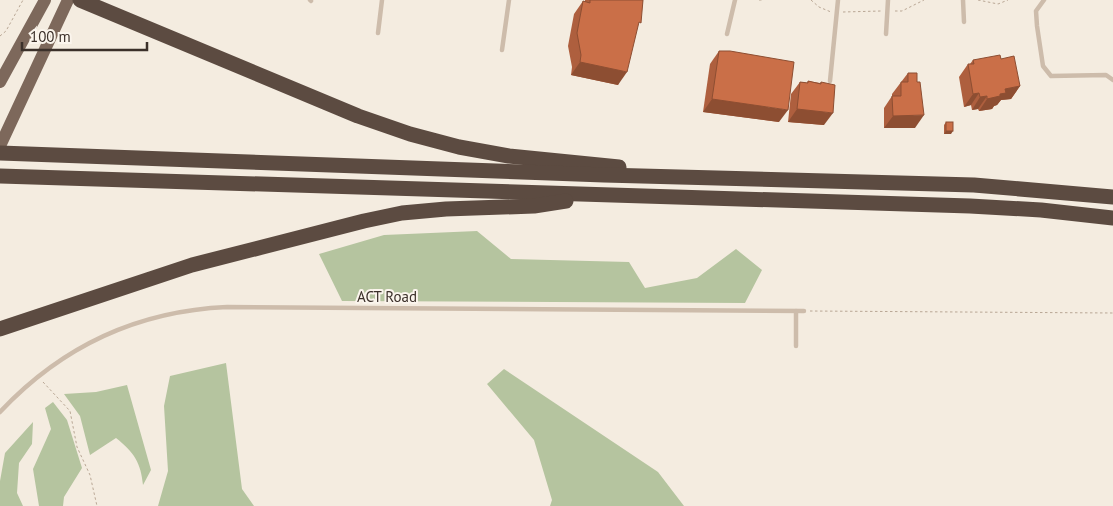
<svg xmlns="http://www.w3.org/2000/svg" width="1113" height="506" viewBox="0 0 1113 506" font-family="'PT Sans',sans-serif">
<rect width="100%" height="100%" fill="#f4ece0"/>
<g fill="#b5c49f">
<path d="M477 231 511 259 629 262 645 288 697 278 736 249 762 270 745 303 342 301 319 254 384 235Z"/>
<path d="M226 363 242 489 254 506H158L168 471 164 406 170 376Z"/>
<path d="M504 369 658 472 684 506H550L552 500 534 440 487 384Z"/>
<path d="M127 385 151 470 143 485C141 463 134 452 116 438L90 455 80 416 64 394 96 392Z"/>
<path d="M53 402 67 420 82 468 64 497 63 506H39L33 469 51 429 45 408Z"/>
<path d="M33 422 32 444 19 463 17 493 23 506H0V481L5 453Z"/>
</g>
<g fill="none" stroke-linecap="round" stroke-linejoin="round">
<g stroke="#b9a795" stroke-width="1" stroke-dasharray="2.5 2.5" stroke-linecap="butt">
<path d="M759 0H762"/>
<path d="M811 0 819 7 831 12"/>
<path d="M978 0 998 4 1008 0"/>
<path d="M895 11H902L924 0"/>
<path d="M843 12 881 11"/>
<path d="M0 36 6 31 23 0"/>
<path d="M810 311 1113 313"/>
<path d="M43 382 70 411 77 447 90 475 97 506"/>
</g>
<g stroke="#cdbcab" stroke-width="4.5">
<path d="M310 0 311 1"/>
<path d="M963 0 964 22"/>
<path d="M1044 0 1036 11 1037 26 1043 66 1051 76 1106 75 1113 80"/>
<path d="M378 33 382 0"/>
<path d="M727 34 735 0"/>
<path d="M886 34 888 0"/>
<path d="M502 50 509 0"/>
<path d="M830 81 838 0"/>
<path d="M796 311V346"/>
<path d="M0 412C61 347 137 311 227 307L804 311"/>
</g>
<g stroke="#7d685b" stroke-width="12">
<path d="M0 82 45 0"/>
<path d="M0 146 68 0"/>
</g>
<g stroke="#5c4b41" stroke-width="15">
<path d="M80 0 358 116 410 134 459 147 509 156 619 167"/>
<path d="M0 153 604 175 974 185 1113 197"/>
<path d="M0 176 970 206 1041 210 1113 218"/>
<path d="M0 329 192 265 364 221 402 213 446 209 534 206 566 201"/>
</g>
</g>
<g fill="#ae5f3e">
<path d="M585 0H643L637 28 618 85 571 75 572 67 568 46 574 14 583 1 585 2Z"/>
<path d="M719 51 779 122 703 112 710 64Z"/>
<path d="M1001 59 1020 86 1011 99 1001 100 997 105 994 106 992 109 979 111 978 109 972 110 971 105 964 107 959 77 968 64H970L973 60Z"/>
<path d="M908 73 915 128H884V108L892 96V94Z"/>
<path d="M808 81 820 83 821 82 824 125 788 122 791 94 800 82 807 83Z"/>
<path d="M946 122 951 134H944V125Z"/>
</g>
<g fill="#8d4e32">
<path d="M580 62 627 72 618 85 571 75Z"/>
<path d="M1020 86 1011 99 1001 100 997 105 994 106 992 109 979 111 987 99 1005 89Z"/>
<path d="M979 93 971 105 964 107 973 94Z"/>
<path d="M987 96 978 109 972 110 980 97Z"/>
<path d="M712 99 788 110 779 122 703 112Z"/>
<path d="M797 109 833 113 824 125 788 122Z"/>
<path d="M924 115 915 128H884L893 116Z"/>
<path d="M946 131H953L951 134H944Z"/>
</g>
<g fill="#ca6f48" stroke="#8d4e32">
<path d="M590 0H643L641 23 639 22 627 72 580 62 581 55 577 33 583 1 590 3Z"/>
<path d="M719 51H730L794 62 788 110 712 99Z"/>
<path d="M1000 55 1001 59 1014 56 1020 86 1005 89 1006 93 1000 94V96L987 99V96L980 97 979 93 973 94 968 64H974L973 60Z"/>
<path d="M908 73H917V82H920L924 115 893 116 892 96H901V82H908Z"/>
<path d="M808 81 821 84V82L835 85 833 113 797 109 800 82 808 83Z"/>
<rect x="946" y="122" width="7" height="9"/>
</g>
<g text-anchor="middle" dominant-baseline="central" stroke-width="4" stroke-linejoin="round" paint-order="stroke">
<g font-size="15" fill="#3b302a" stroke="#fbf5ed">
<text x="387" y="296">ACT Road</text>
</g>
</g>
<path d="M22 42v8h125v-8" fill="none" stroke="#3b302a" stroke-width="2.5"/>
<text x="30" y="42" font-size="15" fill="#3b302a" stroke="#fbf5ed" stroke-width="4" paint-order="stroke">100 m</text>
</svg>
